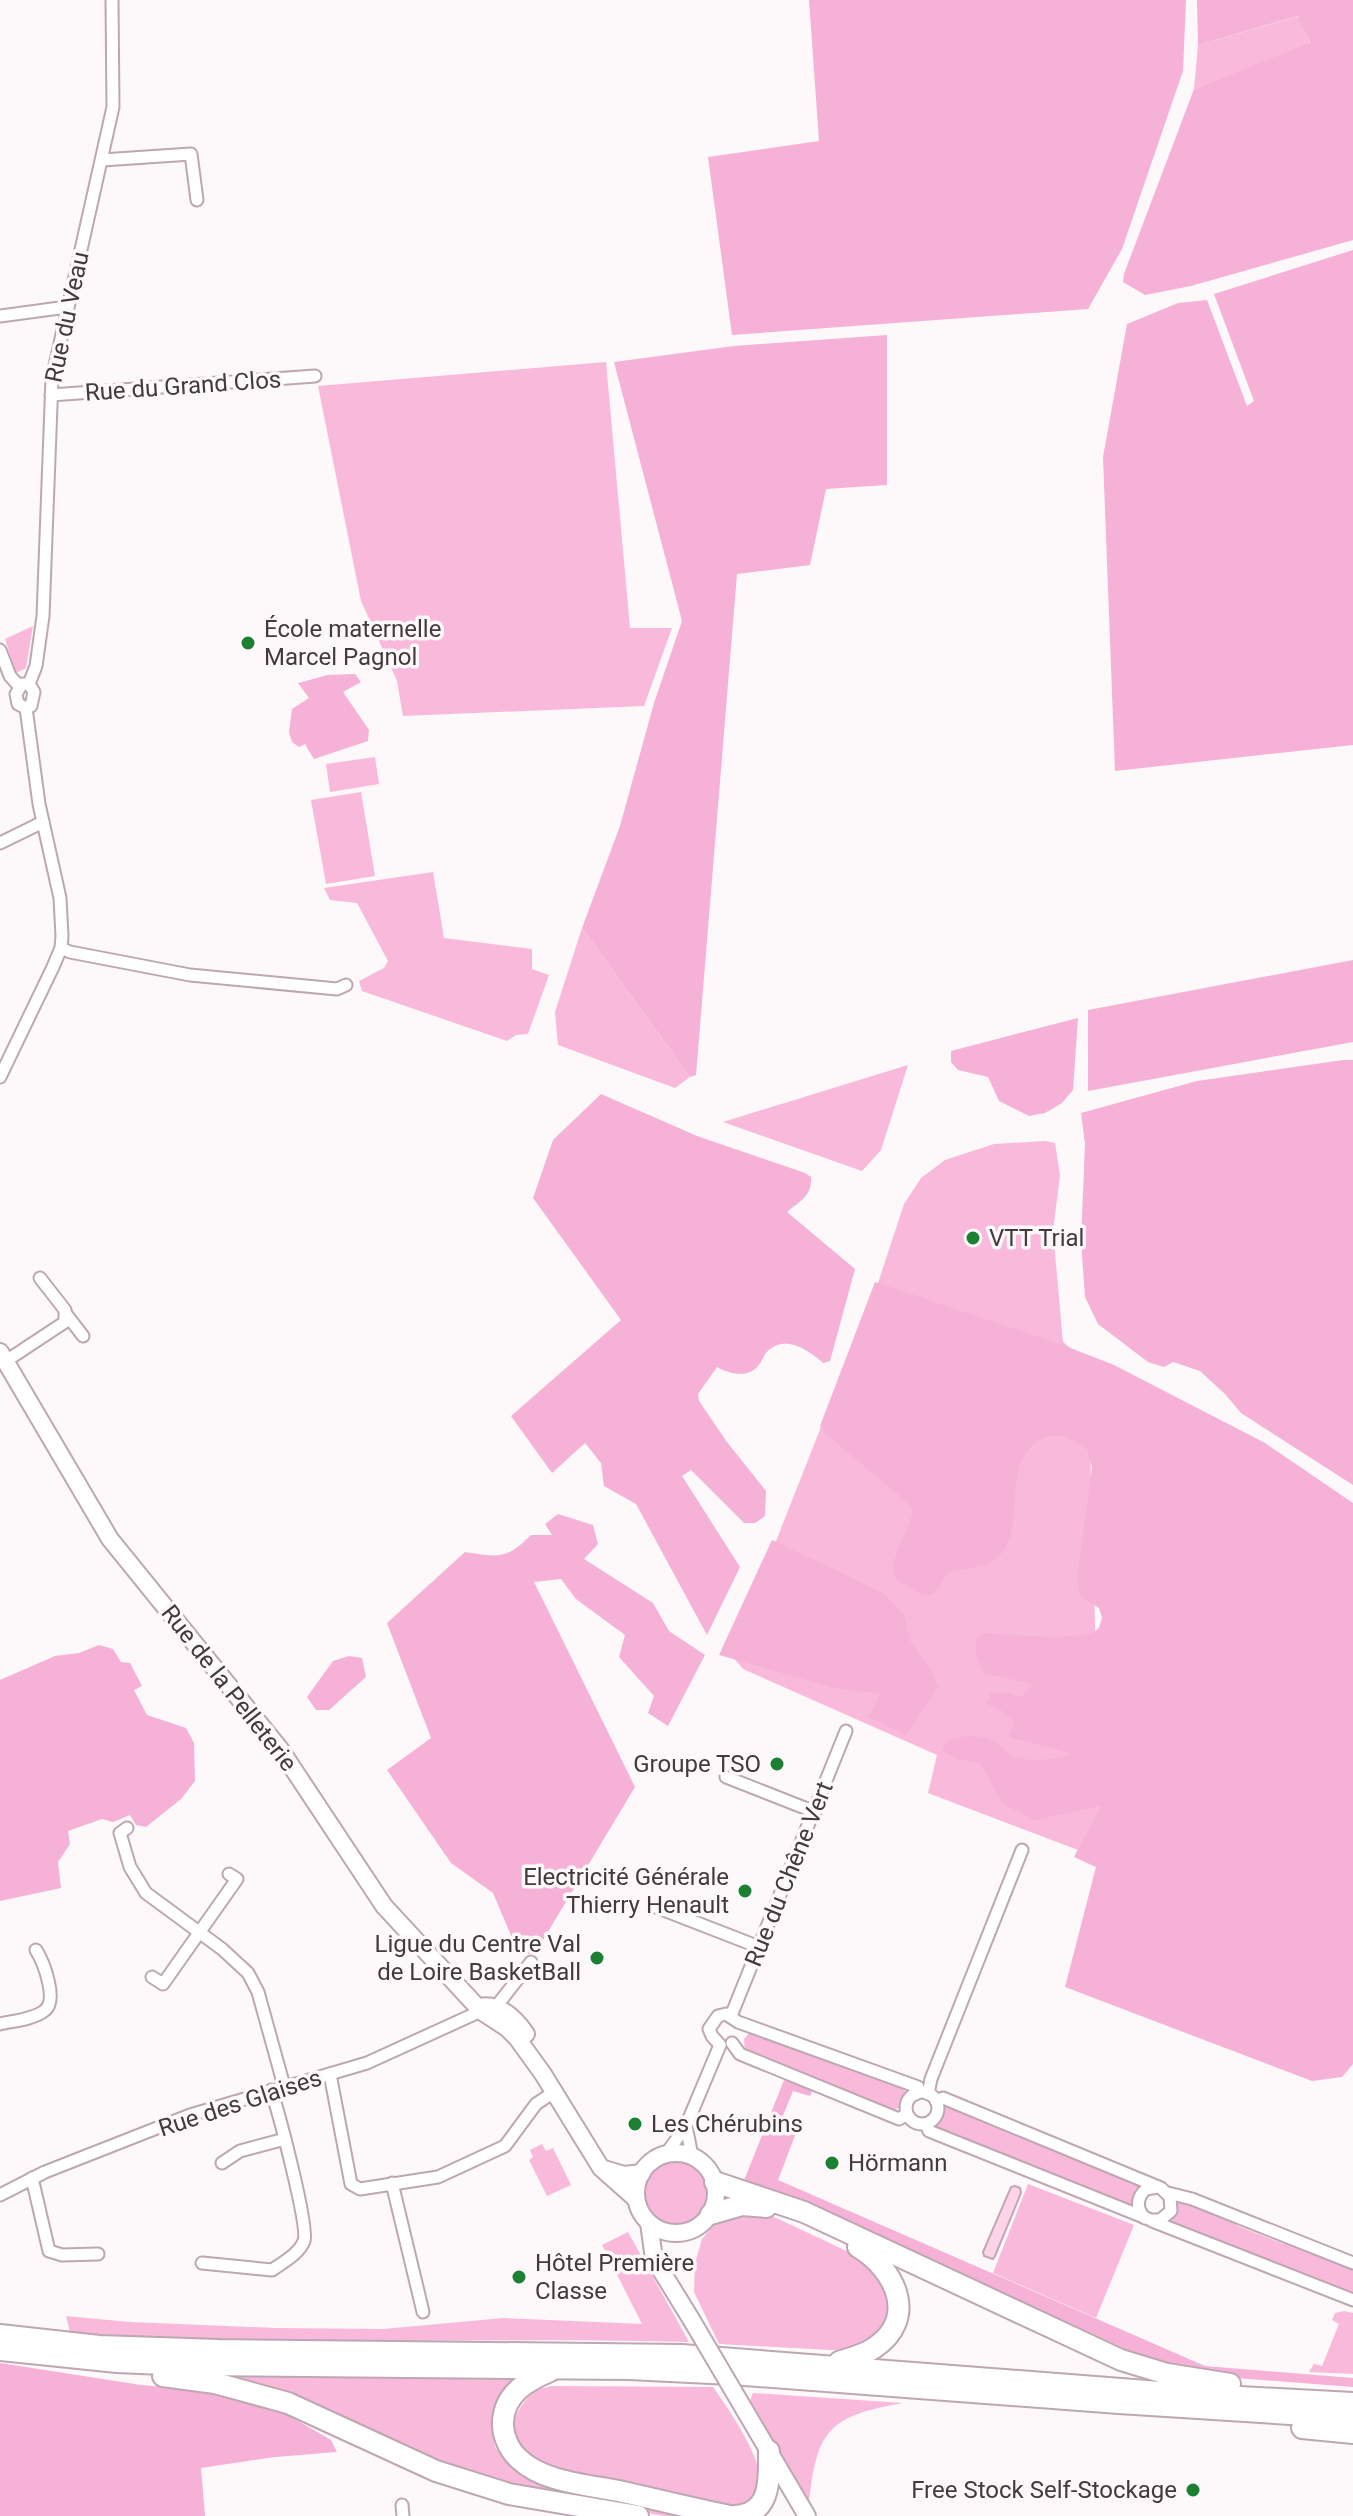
<svg xmlns="http://www.w3.org/2000/svg" width="1353" height="2516" viewBox="0 0 1353 2516" font-family="Roboto,sans-serif">
<rect width="100%" height="100%" fill="#fdf8fa"/>
<g fill="#f9b9db">
<path d="M1299 16 1310 44 1194 89 1198 45Z"/>
<path d="M606 362 630 628H672L644 706 403 716 397 681 361 601 318 386Z"/>
<path d="M33 626 26 668 16 673 5 639Z"/>
<path d="M375 757 379 784 330 792 326 764Z"/>
<path d="M361 792 375 876 326 884 311 800Z"/>
<path d="M433 872 444 938 532 949V969L549 975 528 1034 516 1035 507 1041 362 991 359 981 384 968 388 961 357 903 330 900 324 888Z"/>
<path d="M582 928 690 1077 675 1088 558 1045 555 1012Z"/>
<path d="M908 1065 881 1150 862 1171 723 1122Z"/>
<path d="M1045 1141 1055 1143 1060 1175 1053 1231 1063 1342 1080 1356 1088 1371 1100 1806 1078 1850 928 1793 937 1755 743 1669 731 1655 879 1280 904 1204 921 1178 945 1160 994 1144Z"/>
<path d="M753 2029 899 2085 906 2092 902 2106 892 2111 745 2053 744 2039Z"/>
<path d="M943 2102 1141 2185 1135 2190 1133 2210 931 2129 941 2120Z"/>
<path d="M542 2144 546 2151 553 2148 571 2185 547 2196 529 2160 533 2157 530 2150Z"/>
<circle cx="677" cy="2193" r="33"/>
<path d="M1028 2184 1134 2225 1096 2318 993 2273Z"/>
<path d="M1174 2197 1224 2215 1238 2226 1284 2244 1287 2241 1353 2268V2297L1161 2222Z"/>
<path d="M734 2213 770 2215 870 2262 887 2287 889 2308 886 2325 878 2337 848 2351 719 2344 694 2292 695 2263 702 2239 715 2223Z"/>
<path d="M628 2232 689 2342C483 2336 277 2348 71 2336L66 2316 130 2322 276 2328 383 2329 504 2318 642 2324 602 2245Z"/>
<path d="M1344 2311 1353 2313V2374L1309 2372 1314 2364 1322 2366 1339 2324 1332 2320 1335 2313Z"/>
<path d="M215 2374 512 2380 499 2402 492 2425 495 2447 511 2468 537 2481 691 2516H664L518 2491 465 2476Z"/>
<path d="M551 2386 713 2387C733 2416 806 2516 720 2508L542 2464C537 2461 529 2458 524 2455 503 2438 515 2407 533 2393 538 2389 545 2388 551 2386Z"/>
<path d="M753 2393 903 2403C829 2416 816 2430 809 2505L750 2401Z"/>
</g>
<g fill="#f6b1d6">
<path d="M809 0H1186L1183 71 1122 249 1088 309 732 335 708 157 819 141Z"/>
<path d="M1197 0H1353V240L1191 286 1145 295 1123 282 1124 274 1194 89 1310 43 1298 16 1198 45Z"/>
<path d="M1353 250V745L1115 771 1103 457 1127 324 1178 303 1207 300 1247 406 1254 401 1214 294Z"/>
<path d="M887 335V485L826 489 810 565 737 574 696 1075 690 1077 582 928 620 826 654 703 682 621 614 362 734 346Z"/>
<path d="M355 674 361 682 343 692 369 730 368 741 314 759 305 744 299 747 292 742 289 732 292 709 309 698 298 683 328 675Z"/>
<path d="M1353 960V1042L1088 1091V1010Z"/>
<path d="M1078 1018 1073 1090 1062 1103 1045 1113 1029 1116 999 1101 988 1077 958 1070 951 1062V1051Z"/>
<path d="M1343 1060H1353V1485L1241 1413 1225 1394 1200 1371 1173 1362 1164 1367 1148 1362 1098 1324 1085 1297 1081 1241 1085 1144 1081 1113 1197 1081Z"/>
<path d="M601 1094 697 1136 805 1173 811 1177C812 1196 800 1201 787 1212L855 1269 830 1361 823 1363C810 1351 785 1334 768 1351 763 1355 762 1363 757 1367 747 1378 729 1374 717 1367L698 1394 699 1401 727 1442 766 1491 765 1516 755 1523H744L691 1470 682 1476 740 1567 707 1635 636 1504 604 1486 601 1463 585 1443 552 1473 511 1416 621 1320 533 1198 553 1140Z"/>
<path d="M875 1282 1060 1344 1114 1365 1265 1443 1353 1503V2064L1342 2077 1312 2081 1065 1987 1096 1867 1074 1857 1100 1806 1035 1820 1003 1804 980 1763 957 1759 942 1751 947 1741C965 1735 979 1733 996 1743 1002 1746 1006 1752 1011 1755 1030 1764 1055 1759 1074 1754L1009 1737 1014 1721 1002 1711 986 1703 991 1693H1007L1021 1697 1033 1684 983 1673 976 1653V1637L986 1633 1058 1638 1093 1633 1099 1628 1102 1618 1099 1608 1080 1597 1077 1580 1092 1467 1087 1449C1068 1438 1057 1428 1037 1442 1000 1468 1028 1525 999 1556 986 1569 962 1568 946 1573 934 1609 918 1593 895 1578L892 1566 913 1513 911 1506 824 1432 820 1426Z"/>
<path d="M558 1514 593 1525 598 1544 584 1559 653 1603 669 1631 705 1655 668 1726 648 1713 654 1696 619 1657 625 1635 576 1599 561 1579 534 1582 635 1787 540 1945 530 1954H521L516 1947 493 1893 451 1863 387 1770 431 1738 387 1623 465 1552C499 1557 506 1560 531 1535H552L545 1524Z"/>
<path d="M772 1540 883 1593 904 1615 910 1641 929 1667 938 1687 906 1735 868 1717 880 1694 835 1688 719 1655Z"/>
<path d="M99 1645 113 1649 121 1662 130 1663 142 1686 134 1690 147 1715 186 1728 194 1743 195 1781 181 1799 146 1827 136 1825 130 1815 113 1822 102 1819 68 1831 70 1844 58 1862 61 1888 0 1901V1680L55 1656 79 1653Z"/>
<path d="M349 1656 362 1658 366 1677 329 1710H316L307 1697 333 1661Z"/>
<path d="M784 2080 813 2090 810 2096 793 2091 780 2123 796 2133 778 2180 1205 2366 1353 2378V2387L1197 2375 1165 2367 855 2225 743 2183Z"/>
<path d="M0 2363 141 2385 189 2389 272 2406 331 2440 337 2452 275 2457 201 2468 205 2516H0Z"/>
</g>
<path fill="#fdd3e8" stroke="#c5a5b5" stroke-width="2" d="M1015 2186 1020 2188 1021 2193 995 2256 993 2259 984 2256 983 2252 1011 2187Z"/>
<g fill="none" stroke-linecap="round" stroke-linejoin="round">
<g stroke="#bda7b2" stroke-width="15">
<g id="street">
<path d="M102 160 191 154 197 200"/>
<path d="M0 316 67 307"/>
<path d="M51 395 315 376"/>
<path d="M0 650 10 676 19 686"/>
<path d="M22 684H29L34 692 31 706 26 708 18 704 16 694Z"/>
<path d="M29 684 36 666 43 616 52 379 113 107 112 0"/>
<path d="M0 843 43 822"/>
<path d="M61 948 70 952 190 975 337 989 346 985"/>
<path d="M0 1077 53 967 61 948 62 936 60 898 39 804 26 708"/>
<path d="M66 1314 83 1336"/>
<path d="M6 1361 65 1322V1310L40 1278"/>
<path d="M726 1777 815 1812"/>
<path d="M127 1828 120 1833 130 1867 146 1893 222 1949 248 1973 258 1992 284 2086"/>
<path d="M656 1907 759 1947"/>
<path d="M152 1977 163 1984 237 1879 229 1874"/>
<path d="M495 2008 531 1962"/>
<path d="M731 2016 846 1731"/>
<path d="M0 2024C13 2021 34 2019 44 2011 59 2001 43 1961 36 1950"/>
<path d="M732 2043 740 2054 899 2119 907 2114"/>
<path d="M720 2045 712 2036 709 2029 718 2016 726 2014 738 2022 918 2087 916 2094"/>
<path d="M330 2074 351 2184 360 2189 438 2177 505 2146 536 2104 554 2092"/>
<circle cx="922" cy="2108" r="16"/>
<path d="M928 2094 931 2079 1022 1850"/>
<path d="M926 2124 929 2131 1151 2220H1160L1171 2211 1170 2197 1161 2188 943 2098 936 2101"/>
<path d="M686 2126 692 2156"/>
<path d="M666 2154 686 2126 720 2045"/>
<path d="M222 2163 240 2151 285 2139"/>
<path d="M32 2178 49 2251 62 2255 98 2254"/>
<path d="M392 2183 423 2312"/>
<path d="M1168 2193 1192 2199 1353 2263"/>
<path d="M0 2195 45 2172 190 2115 367 2063 481 2011"/>
<path d="M1145 2218C1136 2209 1136 2198 1146 2189L1158 2187"/>
<path d="M1152 2221 1353 2300"/>
<path d="M202 2263 272 2270C282 2263 299 2254 304 2241 309 2226 278 2110 271 2090"/>
<path d="M402 2505 403 2516"/>
</g>
</g>
<g stroke="#bda7b2" stroke-width="20">
<g id="secondary">
<path d="M0 1352 110 1539 280 1749 384 1906 481 2011 507 2028 517 2038 543 2074 601 2168 636 2199"/>
<path d="M480 2007C499 2003 515 2018 526 2034"/>
<path d="M604 2169 624 2175 642 2173"/>
</g>
</g>
<g stroke="#bda7b2" stroke-width="20">
<g id="primary">
<circle cx="676" cy="2193" r="40"/>
<path d="M649 2223 654 2259 691 2319"/>
<path d="M744 2409 807 2516"/>
</g>
</g>
<g stroke="#bda7b2" stroke-width="24">
<g id="highway">
<path d="M715 2182 804 2212 1121 2360 1167 2374 1230 2384"/>
<path d="M711 2214 742 2205 766 2207"/>
<path d="M0 2335 99 2346 218 2350 682 2355 1185 2394 1353 2403"/>
<path d="M0 2350 117 2362 187 2365 629 2369 731 2374 1119 2403 1353 2418"/>
<path d="M839 2362C850 2358 864 2355 874 2348 919 2318 895 2269 858 2247"/>
<path d="M550 2371C527 2381 505 2393 503 2421 502 2435 509 2450 519 2459 544 2483 591 2485 623 2492 659 2500 694 2509 730 2516"/>
<path d="M163 2376 215 2383 288 2403 436 2471 509 2494 638 2516"/>
<path d="M1302 2428 1353 2433"/>
<path d="M735 2516C772 2514 769 2479 769 2451"/>
</g>
</g>
<use href="#street" stroke="#fff" stroke-width="11"/>
<use href="#secondary" stroke="#fff" stroke-width="16"/>
<use href="#primary" stroke="#fff" stroke-width="16"/>
<use href="#highway" stroke="#fff" stroke-width="20"/>
<g stroke="#bda7b2" stroke-width="20" stroke-linecap="butt">
<path id="primary-bridge" d="M691 2319 744 2409"/>
</g>
<use href="#primary-bridge" stroke="#fff" stroke-width="16"/>
</g>
<g fill="#1c8033" stroke="#fdf8fa" stroke-width="3">
<circle cx="248" cy="643" r="8"/>
<circle cx="973" cy="1238" r="8"/>
<circle cx="777" cy="1764" r="8"/>
<circle cx="745" cy="1891" r="8"/>
<circle cx="597" cy="1958" r="8"/>
<circle cx="635" cy="2124" r="8"/>
<circle cx="832" cy="2163" r="8"/>
<circle cx="519" cy="2277" r="8"/>
<circle cx="1193" cy="2490" r="8"/>
</g>
<g text-anchor="middle" dominant-baseline="central" stroke-width="7" stroke-linejoin="round" paint-order="stroke">
<g font-size="24" fill="#433a3e" stroke="#fdf8fa">
<text transform="translate(67 317) rotate(-78)">Rue du Veau</text>
<text transform="translate(183 386) rotate(-4)">Rue du Grand Clos</text>
<text transform="translate(229 1688) rotate(52)">Rue de la Pelleterie</text>
<text transform="translate(789 1874) rotate(-68)">Rue du Chêne Vert</text>
<text transform="translate(240 2103) rotate(-18)">Rue des Glaises</text>
</g>
<g font-size="24" fill="#433a3e" stroke="#fdf8fa" text-anchor="start">
<text x="264" y="629">École maternelle<tspan x="264" dy="28">Marcel Pagnol</tspan></text>
<text x="989" y="1238">VTT Trial</text>
<text x="761" y="1764" text-anchor="end">Groupe TSO</text>
<text x="729" y="1877" text-anchor="end">Electricité Générale<tspan x="729" dy="28">Thierry Henault</tspan></text>
<text x="581" y="1944" text-anchor="end">Ligue du Centre Val<tspan x="581" dy="28">de Loire BasketBall</tspan></text>
<text x="651" y="2124">Les Chérubins</text>
<text x="848" y="2163">Hörmann</text>
<text x="535" y="2263">Hôtel Première<tspan x="535" dy="28">Classe</tspan></text>
<text x="1177" y="2490" text-anchor="end">Free Stock Self-Stockage</text>
</g>
</g>
</svg>
